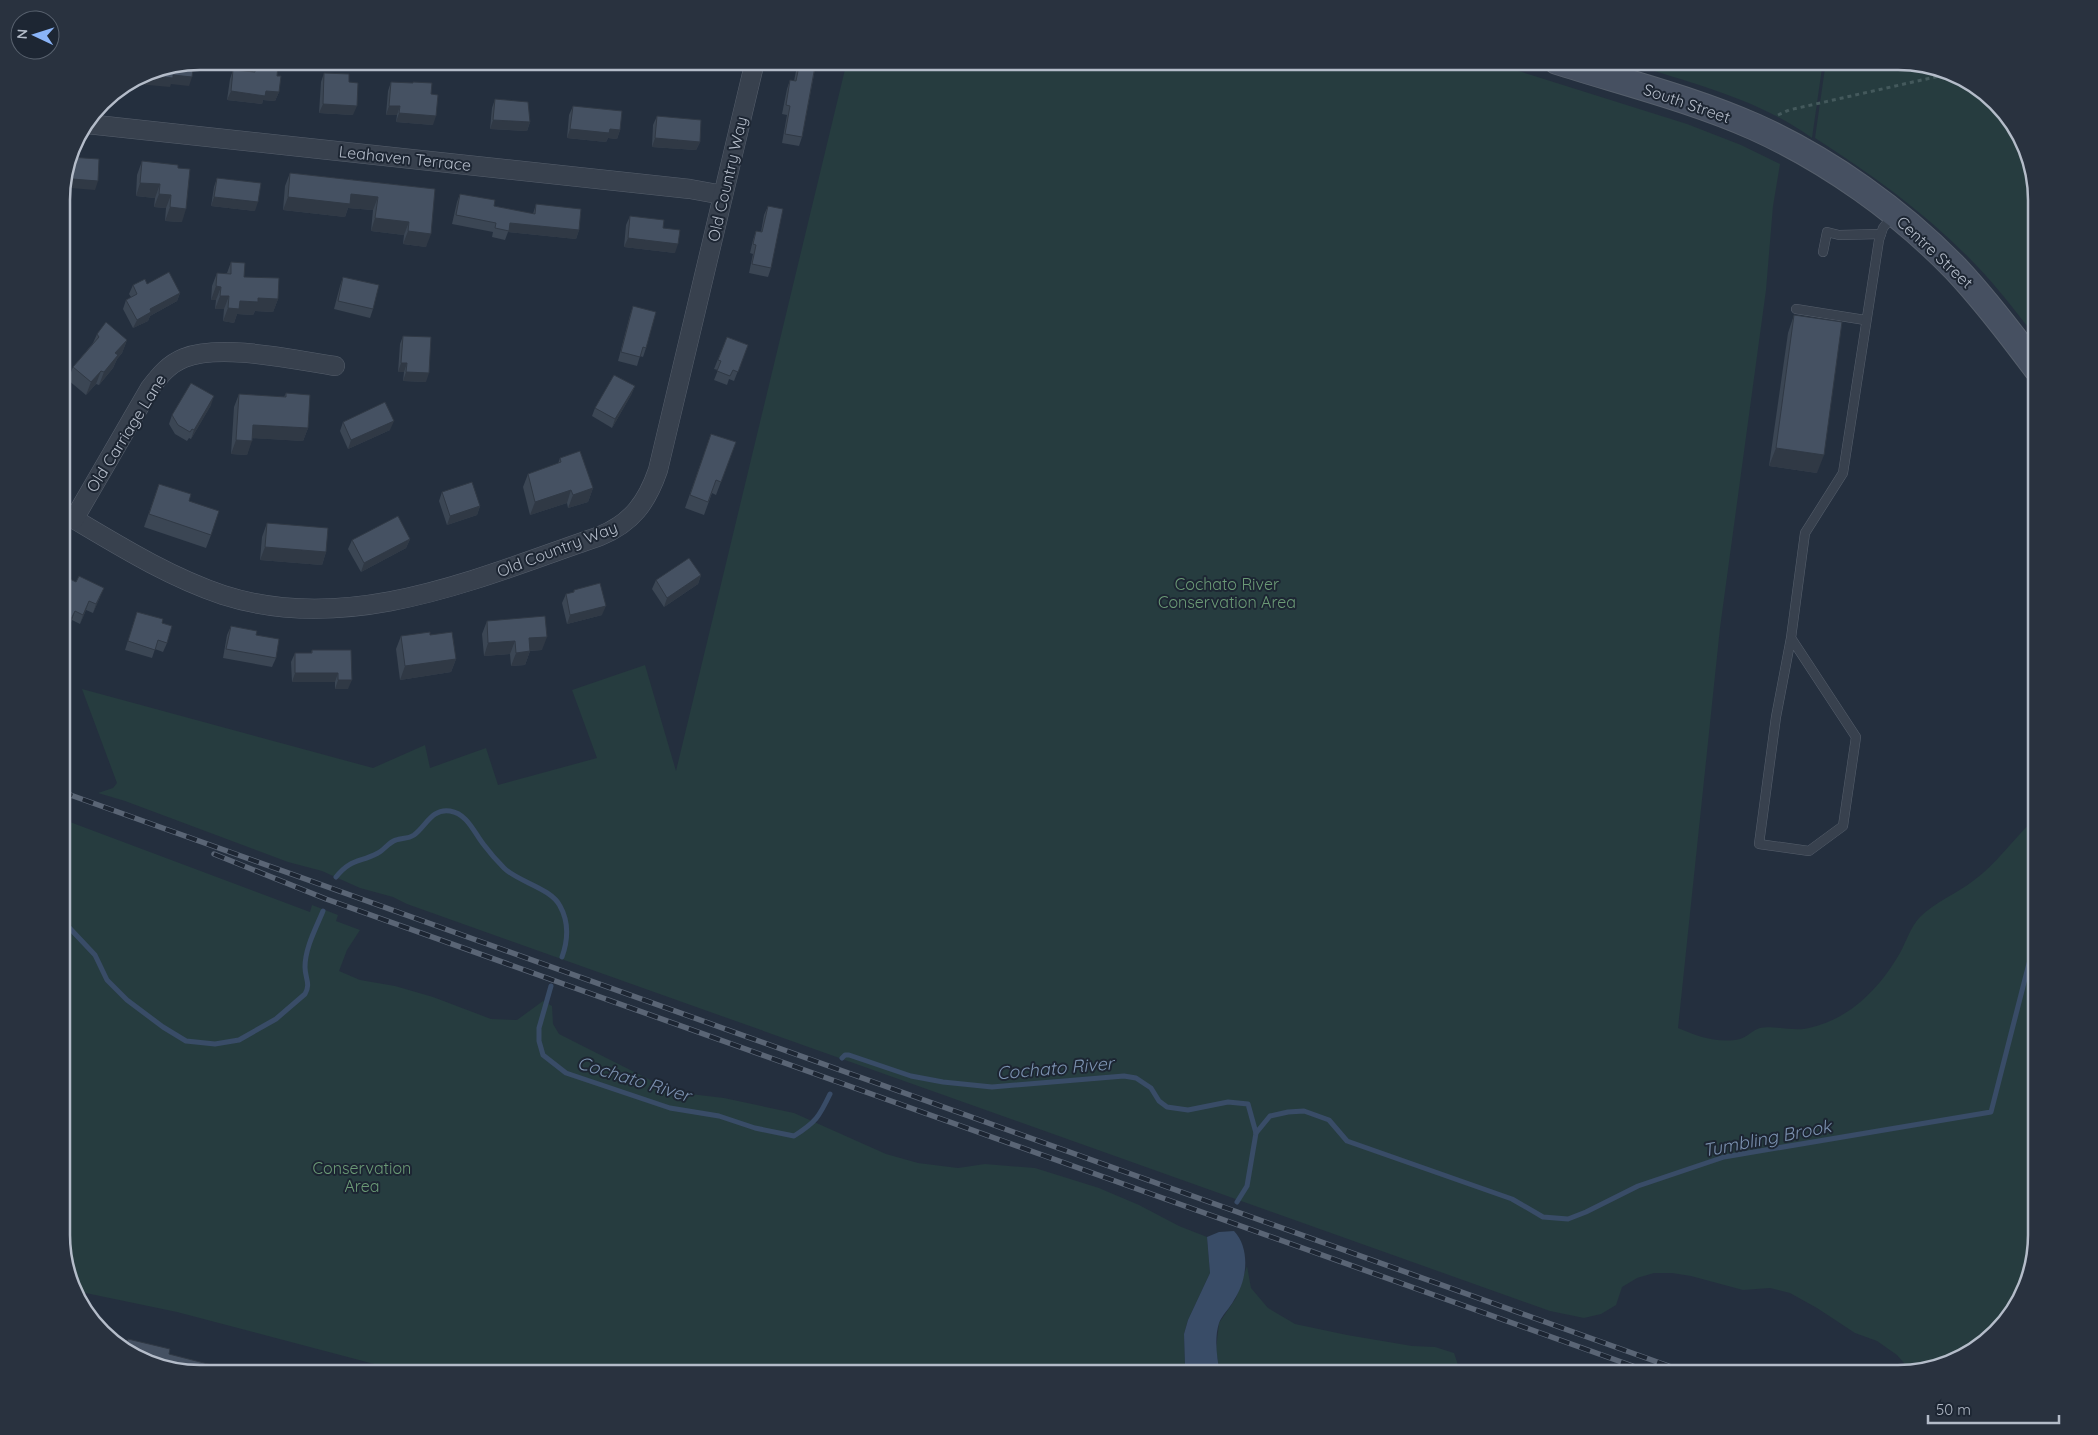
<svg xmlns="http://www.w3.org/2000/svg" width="2098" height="1435" viewBox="0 0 2098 1435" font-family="Quicksand,sans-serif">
<rect width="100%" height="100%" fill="#242f3e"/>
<g fill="#263c3f">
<path d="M847 61H1487L1687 124 1741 145 1780 164 1773 206 1766 290 1720 628 1678 1028C1696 1036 1719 1044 1740 1039 1747 1037 1753 1030 1760 1028 1772 1025 1794 1032 1809 1028 1850 1019 1879 989 1900 953 1906 942 1911 926 1920 917 1935 902 1956 894 1973 881 1998 863 2014 837 2037 817V1236L2013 1313 1967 1355 1911 1371 1897 1355 1877 1341 1855 1333 1817 1308 1790 1293 1770 1288 1743 1290 1691 1276 1672 1273H1654L1637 1278 1622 1287 1616 1305 1601 1314 1584 1318 1550 1311 407 904 393 897 360 888 322 871 288 862 125 801 98 793 113 788 117 783 82 689 373 768 425 745 430 768 486 748 498 785 597 758 572 690 645 665 676 771Z"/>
<path d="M1621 61H1823L1812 138C1757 98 1685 81 1621 61Z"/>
<path d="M1826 61H1898L1976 85 2022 138 2037 199V339C2018 314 1998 288 1976 265 1928 215 1873 175 1815 138Z"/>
<path d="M62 819 310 912 312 905 338 915 336 921 360 930 347 950 339 971 360 980 395 986 433 997 491 1019 517 1020 543 1001 552 1006 553 1024 559 1034 658 1084 682 1093 724 1098 794 1113 886 1154 918 1163 958 1168 985 1164 1035 1168 1099 1188 1139 1205 1179 1226 1207 1237 1210 1273 1188 1320 1184 1334 1185 1365 1188 1374H412L177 1312 76 1291 62 1244Z"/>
<path d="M1247 1266 1251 1288 1268 1308 1295 1324 1347 1335 1412 1346 1435 1347 1454 1353 1461 1374H1220L1216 1350 1219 1323 1236 1298Z"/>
</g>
<path fill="#394c67" d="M1234 1231C1251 1249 1247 1281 1234 1300 1230 1308 1222 1315 1219 1323 1214 1339 1217 1358 1220 1374H1188L1185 1365 1184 1334 1188 1320 1210 1273 1207 1237 1219 1232Z"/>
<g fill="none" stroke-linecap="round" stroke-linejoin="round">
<g stroke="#394c67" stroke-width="5">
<path d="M336 877C351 858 360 863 378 853 384 850 389 842 396 840 402 838 408 839 414 835 426 826 432 808 450 811 468 814 474 833 484 845 490 853 497 861 504 868 518 882 551 888 560 906 569 922 568 940 562 957"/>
<path d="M62 920 95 955 107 980 127 1000 163 1027 186 1041 215 1044 239 1040 276 1019 305 994C311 984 305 978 305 967 305 948 316 928 323 911"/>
<path d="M551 986 539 1028V1041L543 1055 566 1073 670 1108 719 1116 755 1128 794 1136C816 1122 819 1117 830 1094"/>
<path d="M842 1058 845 1055H849L911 1076 943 1082 992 1087 1124 1076 1136 1078 1151 1088 1159 1101 1167 1107 1188 1110 1228 1102 1248 1104 1256 1133 1247 1186 1237 1202"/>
<path d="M1256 1133 1270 1116 1288 1112 1304 1111 1329 1120 1347 1141 1512 1199 1543 1217 1568 1219 1586 1212 1638 1186 1724 1157 1991 1112 2037 932"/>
</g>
<g stroke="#565f6c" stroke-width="10">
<g id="lane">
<path d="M1823 252 1827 232 1839 235 1881 234"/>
<path d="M1796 309 1865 320"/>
<path d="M1791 638 1856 737 1843 826 1809 851 1759 844 1776 717 1791 638 1805 533 1843 473 1879 240 1883 228 1894 214"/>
<path d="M115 1343 138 1348"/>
</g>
</g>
<g stroke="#565f6c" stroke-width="20">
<g id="street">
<path d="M87 124 690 189 723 195"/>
<path d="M62 512C113 542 166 576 223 595 350 636 480 577 600 536 632 523 647 502 658 470L755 61"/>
<path d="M74 519 150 388C160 375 169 364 184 358 221 343 295 360 335 366"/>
</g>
</g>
<g stroke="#565f6c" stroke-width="28">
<path id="secondary" d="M1557 61C1623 82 1692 99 1755 127 1828 160 1900 211 1956 269 1985 300 2011 334 2037 369"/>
</g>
<path stroke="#44595c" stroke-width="3" stroke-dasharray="4 4" stroke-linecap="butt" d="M1778 115 1789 110 1944 75"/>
<use href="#lane" stroke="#38414e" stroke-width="9"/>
<use href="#street" stroke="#38414e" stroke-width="19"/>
<use href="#secondary" stroke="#465061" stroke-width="26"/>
<g stroke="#5a6575" stroke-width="5.5">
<g id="rail">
<path d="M62 792 1691 1374"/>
<path d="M214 854 326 899 1655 1374"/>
</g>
</g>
<use href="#rail" stroke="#1d2633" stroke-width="4" stroke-dasharray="11" stroke-linecap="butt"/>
</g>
<g fill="#3b4654">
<path d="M256 61 277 76 279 92 275 101 263 100 262 104 227 100 230 79 233 70 253 72Z"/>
<path d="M798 61H821L817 70 815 69 802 137 799 146 782 143 787 115 782 114 787 89 790 80 794 81Z"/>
<path d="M324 73 349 82 353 115 319 113 321 82Z"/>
<path d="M391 82 431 94 433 125 396 122 397 115H386L388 91Z"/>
<path d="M495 99 530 122 527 131 490 129 492 108Z"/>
<path d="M573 106 620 130 617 139 608 138 606 142 567 138 569 115Z"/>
<path d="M657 116 700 142 696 150 652 147 653 125Z"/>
<path d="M142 161 178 168 182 222 165 221 166 208 154 207 155 198 136 196 137 175Z"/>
<path d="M290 173 435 189 426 247 403 244 404 235 371 231 373 210 348 208 345 217 283 210 285 186Z"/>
<path d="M217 178 255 211 211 206 214 187Z"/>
<path d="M460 194 494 206 533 214 536 204 579 230 576 239 508 232 505 240 492 237 493 232 452 224 457 202Z"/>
<path d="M768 206 771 268 768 277 749 273 753 254 750 253 753 240 756 231 761 232 764 215Z"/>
<path d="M630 216 663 228 675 253 624 247 626 225Z"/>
<path d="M231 262 244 277 278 299 273 312 255 311 253 315 237 314 234 323 223 321 224 309H215L216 300H211L212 286 217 273H227Z"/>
<path d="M343 277 373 309 370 318 334 309 340 286Z"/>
<path d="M147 284 180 293 177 301 150 316 148 321 133 328 123 309 126 300 131 297 129 294 133 285Z"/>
<path d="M633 306 646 348 643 357 640 356 637 366 618 361 630 315Z"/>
<path d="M1794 315 1817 473 1769 466 1788 333Z"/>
<path d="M97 334 127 340 122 353 117 359 113 368 99 385 96 384 86 395 68 380 73 367 93 343Z"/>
<path d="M403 336 426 382 403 381 404 372H398L400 344Z"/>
<path d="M727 337 748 345 734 381 729 379 727 385 714 380 718 370 714 369Z"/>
<path d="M635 386 631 395 612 428 592 416 595 408Z"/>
<path d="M286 393 308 428 303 441 252 438 247 455 231 454 234 407 239 394 284 397Z"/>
<path d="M211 405 191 439 189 438 187 441 175 434 169 424 172 415Z"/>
<path d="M343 422 390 430 348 449 340 431Z"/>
<path d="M711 434 736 442 716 495 712 493 704 515 685 508Z"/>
<path d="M560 458 593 488 588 502 568 508 567 503 530 515 523 487 528 474 558 464Z"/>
<path d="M159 484 189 501 211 535 206 548 144 527Z"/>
<path d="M442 492 480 506 477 515 447 525 439 501Z"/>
<path d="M267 523 326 552 322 565 260 560 262 537Z"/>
<path d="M410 539 406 548 361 572 348 549 352 540Z"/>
<path d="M701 575 698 584 664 607 652 589 656 580Z"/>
<path d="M574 590 602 615 567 624 562 603 566 594 573 593Z"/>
<path d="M100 597 93 613 86 610 80 624 72 620 65 634 62 632V599Z"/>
<path d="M137 612 162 623 167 643 163 652 155 649 152 658 125 650Z"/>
<path d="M487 621 542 650 530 651 525 665 511 666 510 654 484 656 482 634Z"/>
<path d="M231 626 256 635 276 658 272 667 223 658 227 635Z"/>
<path d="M430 635 456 659 451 672 400 680 396 649 401 636Z"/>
<path d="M312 650H351L348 689H335V682H292L291 662 295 653H311Z"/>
</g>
<g fill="#303945">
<path d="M693 61H714L712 66H691Z"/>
<path d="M142 75H173L192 77 189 86 171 84 170 87 137 84 140 76Z"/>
<path d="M231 91H266L279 92 275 101 263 100 262 104 227 100Z"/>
<path d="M323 104 357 106 353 115 319 113Z"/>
<path d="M389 106H400L397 115H386Z"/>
<path d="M399 113 436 116 433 125 396 122Z"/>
<path d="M493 120 530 122 527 131 490 129Z"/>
<path d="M570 129H610L620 130 617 139 608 138 606 142 567 138Z"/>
<path d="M655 138 700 142 696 150 652 147Z"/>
<path d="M72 179 98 181 95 190 71 188 68 197 62 196V187Z"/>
<path d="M140 183 160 184 155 198 136 196Z"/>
<path d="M159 194 171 195 166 208 154 207Z"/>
<path d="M351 194 378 197 373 210 348 208 345 217 283 210 288 197Z"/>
<path d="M214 197 258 202 255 211 211 206Z"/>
<path d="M170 207 186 209 182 222 165 221Z"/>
<path d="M375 218 409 222 404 235 371 231Z"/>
<path d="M510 223 579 230 576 239 508 232Z"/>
<path d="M408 231 431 234 426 247 403 244Z"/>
<path d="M628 238 678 244 675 253 624 247Z"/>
<path d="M216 286 221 287 216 300H211Z"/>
<path d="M180 293 177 301 150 316 148 321 133 328 137 320 150 309Z"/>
<path d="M220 296H229L224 309H215Z"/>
<path d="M258 298 278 299 273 312 255 311 253 315 237 314 234 323 223 321 228 308 240 301Z"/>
<path d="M127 340 122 353 117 359 113 368 99 385 104 372 115 353Z"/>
<path d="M401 363H407L404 372H398Z"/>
<path d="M101 371 96 384 86 395 91 382Z"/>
<path d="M406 372 429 373 426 382 403 381Z"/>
<path d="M635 386 631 395 612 428 615 419Z"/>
<path d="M214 396 211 405 191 439 194 430Z"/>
<path d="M394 421 390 430 348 449 351 440Z"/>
<path d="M253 425 308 428 303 441 248 438Z"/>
<path d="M236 440 252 441 247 455 231 454Z"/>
<path d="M1776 448 1824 455 1817 473 1769 466Z"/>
<path d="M593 488 588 502 568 508 573 495Z"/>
<path d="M571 490 567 503 530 515 535 502Z"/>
<path d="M480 506 477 515 447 525 450 516Z"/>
<path d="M410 539 406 548 361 572 364 563Z"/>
<path d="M265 547 326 552 322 565 260 560Z"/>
<path d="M701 575 698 584 664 607 667 598Z"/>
<path d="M104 588 100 597 93 613 96 604Z"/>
<path d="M89 601 86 610 80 624 83 615Z"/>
<path d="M606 606 602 615 567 624 570 615Z"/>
<path d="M75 611 72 620 65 634 68 625Z"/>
<path d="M547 637 542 650 524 651 529 638Z"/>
<path d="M515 641 510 654 484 656 488 643Z"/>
<path d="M530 651 525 665 511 666 516 653Z"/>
<path d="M456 659 451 672 400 680 405 666Z"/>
<path d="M295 673H338L335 682H292Z"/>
<path d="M338 680H352L348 689H335Z"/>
</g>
<g fill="#455162" stroke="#303945">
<path d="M256 61 278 64 277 76H281L279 92 266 91 265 96 231 91 233 70 255 72Z"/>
<path d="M800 61H816L802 137 785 134 790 106 786 105 790 80 796 81Z"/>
<path d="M194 62 192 77 173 75V78L142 75 147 72Z"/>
<path d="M324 73 349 74V82L358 83 357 106 323 104Z"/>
<path d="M391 82 413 83V82L432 83 431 94 438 95 436 116 399 113 400 106H389Z"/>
<path d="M495 99 528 102 530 122 493 120Z"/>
<path d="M573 106 622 111 620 130 610 129 609 133 570 129Z"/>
<path d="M657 116 701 120 700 142 655 138Z"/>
<path d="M69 157 99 159 98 181 72 179 71 188 62 187Z"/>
<path d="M142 161 178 165V168L190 169 186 209 170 207 171 195 159 194 160 184 140 183Z"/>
<path d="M290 173 435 189 431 234 408 231 409 222 375 218 378 197 351 194 350 204 288 197Z"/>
<path d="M217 178 261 183 258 202 214 197Z"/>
<path d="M460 194 495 200 494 206 535 214 536 204 581 209 579 230 510 223 509 231 495 228 496 223 456 215Z"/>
<path d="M768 206 783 209 771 268 752 264 756 245 753 244 756 231 762 232Z"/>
<path d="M630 216 664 220 663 228 680 230 678 244 628 238Z"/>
<path d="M231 262 245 263 244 277 279 278 278 299 258 298V302L240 301 239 309 228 308 229 296H220L221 287 216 286 217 273 231 274Z"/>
<path d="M169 272 180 293 150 309 151 312 137 320 126 300 137 294 133 285 145 279 147 284Z"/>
<path d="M343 277 379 285 373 309 338 301Z"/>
<path d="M633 306 656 312 646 348 643 347 640 357 621 352Z"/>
<path d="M1794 315 1842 322 1824 455 1776 448Z"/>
<path d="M106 322 127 340 115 353 118 355 104 372 101 371 91 382 73 367 99 337 97 334Z"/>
<path d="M403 336 431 337 429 373 406 372 407 363H401Z"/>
<path d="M727 337 748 345 738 372 733 370 730 376 717 371 721 361 718 360Z"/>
<path d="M614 375 635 386 615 419 595 408Z"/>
<path d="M191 383 214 396 194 430 192 429 190 432 178 425 172 415Z"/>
<path d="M286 393 310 395 308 428 253 425 252 441 236 440 239 394 286 397Z"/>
<path d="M385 402 394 421 351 440 343 422Z"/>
<path d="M711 434 736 442 721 482 716 480 708 502 690 495Z"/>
<path d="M580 451 593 488 573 495 571 490 535 502 528 474 561 462 560 458Z"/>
<path d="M472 482 480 506 450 516 442 492Z"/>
<path d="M159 484 191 494 189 501 219 511 211 535 149 514Z"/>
<path d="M398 516 410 539 364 563 352 540Z"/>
<path d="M267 523 328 528 326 552 265 547Z"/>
<path d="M689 558 701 575 667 598 656 580Z"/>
<path d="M79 576 104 588 96 604 89 601 83 615 75 611 68 625 62 622V599L70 579 76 582Z"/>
<path d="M600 583 606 606 570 615 566 594 574 592V590Z"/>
<path d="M137 612 163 619 162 623 172 626 167 643 158 640 155 650 128 641Z"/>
<path d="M545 616 547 637 529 638 530 651 516 653 515 641 488 643 487 621Z"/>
<path d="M231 626 257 631 256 635 279 639 276 658 226 649Z"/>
<path d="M430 632V635L452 632 456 659 405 666 401 636Z"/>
<path d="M312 650H351L352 680H338V673H295V653H312Z"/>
<path d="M128 1339 170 1349 169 1354 247 1374H200L125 1351Z"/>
</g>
<g text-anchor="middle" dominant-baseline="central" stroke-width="4" stroke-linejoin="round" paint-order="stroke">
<g font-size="16" fill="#b4bcc9" stroke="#1d2633">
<text transform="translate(1687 103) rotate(19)">South Street</text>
<text transform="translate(405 158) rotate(6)">Leahaven Terrace</text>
<text transform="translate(727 179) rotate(-77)">Old Country Way</text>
<text transform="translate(1935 252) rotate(43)">Centre Street</text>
<text transform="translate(126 433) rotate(-58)">Old Carriage Lane</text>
<text transform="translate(557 549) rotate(-21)">Old Country Way</text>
</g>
<g font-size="16" fill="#6b9a76" stroke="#1d2633">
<text x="1227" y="584">Cochato River<tspan x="1227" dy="18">Conservation Area</tspan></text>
<text x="362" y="1168">Conservation<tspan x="362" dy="18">Area</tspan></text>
</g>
<g font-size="18" font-style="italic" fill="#7c92b1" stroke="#1d2633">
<text transform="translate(1055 1068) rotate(-5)">Cochato River</text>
<text transform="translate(634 1079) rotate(17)">Cochato River</text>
<text transform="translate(1767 1138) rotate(-11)">Tumbling Brook</text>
</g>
</g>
<path d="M0 0H2098V1435H0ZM200 70H1898A130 130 0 0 1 2028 200V1235A130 130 0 0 1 1898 1365H200A130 130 0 0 1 70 1235V200A130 130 0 0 1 200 70Z" fill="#29323f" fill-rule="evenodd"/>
<path fill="none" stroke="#b4bcc9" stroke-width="2.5" d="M200 70H1898A130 130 0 0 1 2028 200V1235A130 130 0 0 1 1898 1365H200A130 130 0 0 1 70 1235V200A130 130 0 0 1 200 70Z"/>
<g transform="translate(35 35) rotate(274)"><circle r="24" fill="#1d2633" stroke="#59626f"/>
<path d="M0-4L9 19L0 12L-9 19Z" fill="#8ab4f8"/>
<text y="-8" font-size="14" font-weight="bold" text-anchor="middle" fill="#b4bcc9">N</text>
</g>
<path d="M1928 1415v8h131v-8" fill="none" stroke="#b4bcc9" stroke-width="2.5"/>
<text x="1936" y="1415" font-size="15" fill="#b4bcc9" stroke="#1d2633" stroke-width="4" paint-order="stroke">50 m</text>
</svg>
